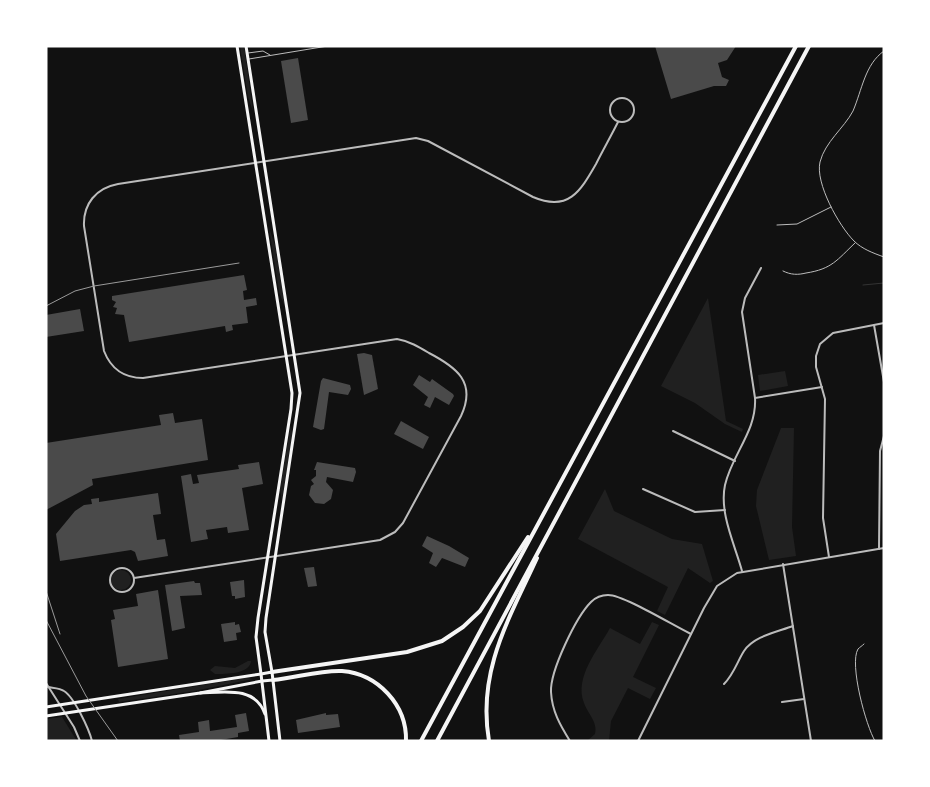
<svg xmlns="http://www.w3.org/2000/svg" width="930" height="787" viewBox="0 0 930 787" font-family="'DejaVu Sans',sans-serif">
<rect width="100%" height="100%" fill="#111"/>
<g fill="#202020">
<path d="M240 46H244L253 111 248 97Z"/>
<path d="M269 228 275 245 285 307 279 292Z"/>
<path d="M708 298 726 421 743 429 742 432 725 424 695 403 661 386Z"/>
<path d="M785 371 788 386 760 391 758 375Z"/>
<path d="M291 425 292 434 282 501 280 489Z"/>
<path d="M781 428H794L792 527 796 556 769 560 756 506 757 490Z"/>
<path d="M605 489 614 511 672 539 702 544 713 581 710 583 688 568 665 615 657 611 668 587 578 539Z"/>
<circle cx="121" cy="580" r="10"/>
<path d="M652 622 659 625 633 677 656 688 650 699 628 688 611 721 609 741H587L595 734C598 722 588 714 584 703 574 677 598 650 610 628L640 644Z"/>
<path d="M248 661H251C250 674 226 674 215 674L210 670 215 666 235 668Z"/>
<path d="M246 678 253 679 194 691 119 702 118 699Z"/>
<path d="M62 717 77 741H46V719Z"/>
</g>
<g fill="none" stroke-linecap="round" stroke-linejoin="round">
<path stroke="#333" stroke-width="1" d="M863 285 884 283"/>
</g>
<g fill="#4a4a4a">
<path d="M655 46H736L727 60 718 63 722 77 729 80 726 86H714L671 99Z"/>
<path d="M298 58 308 120 291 123 281 61Z"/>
<path d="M244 275 247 290 243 291 244 300 256 298 257 305 246 307 248 323 232 325 233 330 226 332 225 326 129 342 124 315 115 314 117 308 113 307 116 302 112 300V296Z"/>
<path d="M80 309 84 331 46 337V315Z"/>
<path d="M364 353 372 355 378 389 364 395 357 354Z"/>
<path d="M419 375 430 382 432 379 453 394 454 396 449 405 435 397 430 408 424 405 428 397 413 385Z"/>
<path d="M323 378 350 385 351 389 348 395 329 392 324 429 321 430 313 427 321 381Z"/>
<path d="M173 413 175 423 202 419 208 460 92 479 93 485 46 510V443L161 425 159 415Z"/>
<path d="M401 421 429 437 423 449 394 434Z"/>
<path d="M259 462 263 484 242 488 249 530 228 533 227 527 206 530 208 539 191 542 181 476 191 474 193 484 199 483 197 475 239 469 238 465Z"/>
<path d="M317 462 355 468 356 472 353 482 327 477 326 482 333 490 331 499 324 504 315 503 309 495 311 486 314 484 311 480 316 476V470H314Z"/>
<path d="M158 493 161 514 153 515 157 540 165 539 168 556 138 561 135 552 131 550 60 561 56 534 75 511 84 505 92 504 91 499 99 498V502Z"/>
<path d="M427 536 449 546 469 558 465 567 442 558 436 567 429 563 433 553 422 546Z"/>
<path d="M314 567 317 586 308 587 304 568Z"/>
<path d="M244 580 245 597 235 599V596H232L230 582Z"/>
<path d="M194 581 195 583H200L202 595 180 596 185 628 172 631 165 585Z"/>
<path d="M158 590 168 659 118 667 111 620 115 619 113 610 138 606 136 594Z"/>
<path d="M235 622V625L239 624 241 632 236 633 237 640 224 642 221 624Z"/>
<path d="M246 713 249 731 238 733V737L215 741H180L179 735 199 732 198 722 209 720 210 731 237 727 235 715Z"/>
<path d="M326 713V715L338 714 340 727 298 733 296 720Z"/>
</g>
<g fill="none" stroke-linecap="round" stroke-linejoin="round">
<g stroke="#bcbcbc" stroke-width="1">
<path d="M884 51C865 64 862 90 853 111 844 128 825 142 820 162 815 183 839 226 854 241 862 249 873 253 884 257"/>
<path d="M248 53 263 51 270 55"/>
<path d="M249 59 328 46"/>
<path d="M777 225 797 224 831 207"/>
<path d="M783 271C791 275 798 275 806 273 832 269 837 260 855 243"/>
<path d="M864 644C862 646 860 647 858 649 849 664 866 726 875 741"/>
</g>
<g stroke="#bcbcbc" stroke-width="2">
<circle cx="622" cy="110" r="12"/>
<path d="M874 325 884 382"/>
<path d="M755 398 822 387"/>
<path d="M673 431 735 461"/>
<path d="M643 489 695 512 725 510"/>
<path d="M879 549 880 451 884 436"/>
<path d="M829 557 823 518 825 399 816 367V356L820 344 833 333 884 323"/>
<path d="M783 564 811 741"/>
<circle cx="122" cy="580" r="12"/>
<path d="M742 571C735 545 719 513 725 485 732 454 757 431 755 398L742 312 745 298 761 268"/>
<path d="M134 578 380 540 395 532 403 523 461 416C477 382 456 367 429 353 419 347 409 341 397 339L143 378C125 378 111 369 104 351L84 226C83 204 96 188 118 184L416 138 428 141 533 197C568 212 580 192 596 164 603 150 611 136 618 122"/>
<path d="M46 683 74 727 80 741"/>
<path d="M724 684C734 674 737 662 744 651 754 636 777 632 793 626"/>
<path d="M48 687C53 688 60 688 64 691 74 697 89 729 92 741"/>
<path d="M782 702 804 699"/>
<path d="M570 741C560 725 552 711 551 692 550 671 576 617 591 602 595 598 602 595 608 595 624 595 674 626 691 634"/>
<path d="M638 741 704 608 717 586 737 573 884 548"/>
<path d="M722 741H731"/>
</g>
<g stroke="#f5f5f5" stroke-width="3">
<path d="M246 46 300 393 266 618 265 632 272 672"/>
<path d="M46 707 261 674 256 637 258 618 291 409 292 393 237 46"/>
<path d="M46 716 200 693 262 681"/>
</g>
<g stroke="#f5f5f5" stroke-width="3">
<path d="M262 681 273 680"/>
<path d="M200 693C225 692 255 686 265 714"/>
<path d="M269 741 261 674 272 672 280 741"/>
</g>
<g stroke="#f5f5f5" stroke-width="4">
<path d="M272 672 407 652 442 641 463 627 480 611 528 537"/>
<path d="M273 680C295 678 320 670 342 671 378 674 407 705 406 741"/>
<path d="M421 741 796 46"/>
<path d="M437 741 809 46"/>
<path d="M489 741C477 671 509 619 537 558"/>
</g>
<g stroke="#9a9a9a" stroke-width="1">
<path d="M46 306 75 291 94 286 239 263"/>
<path d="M46 591 60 634"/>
<path d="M46 620 86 696 118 741"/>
</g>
</g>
<rect width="930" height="787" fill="none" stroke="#ffffff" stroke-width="95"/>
</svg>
